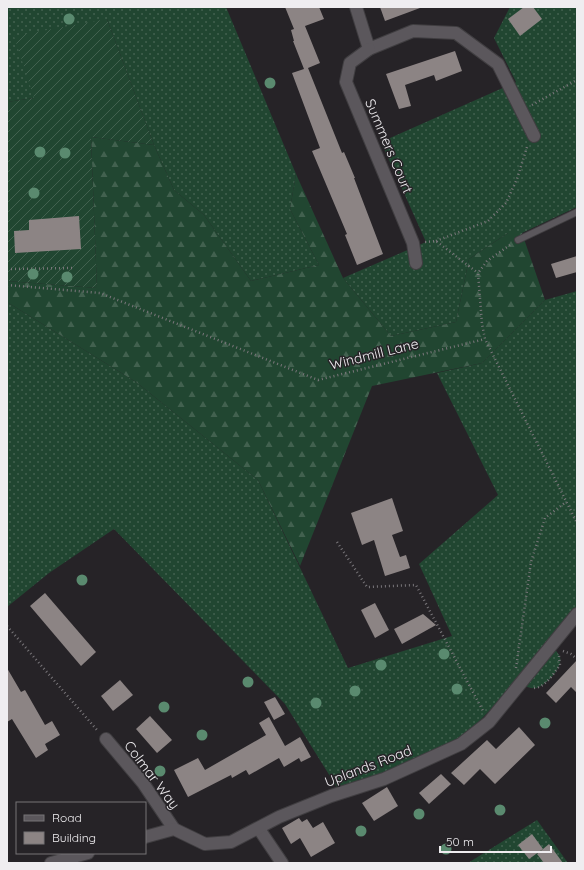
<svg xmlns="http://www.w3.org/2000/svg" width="584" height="870" viewBox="0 0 584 870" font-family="Quicksand,sans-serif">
<defs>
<pattern id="grass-dots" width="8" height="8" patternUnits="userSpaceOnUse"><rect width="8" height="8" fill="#214631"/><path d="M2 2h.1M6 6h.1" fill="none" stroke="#42614f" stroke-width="1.8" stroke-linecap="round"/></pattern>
<pattern id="forest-firs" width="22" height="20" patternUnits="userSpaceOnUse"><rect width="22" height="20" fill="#214631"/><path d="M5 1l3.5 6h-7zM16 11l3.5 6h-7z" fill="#42614f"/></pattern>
<pattern id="garden-furrows" width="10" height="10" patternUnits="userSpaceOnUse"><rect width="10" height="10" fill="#214631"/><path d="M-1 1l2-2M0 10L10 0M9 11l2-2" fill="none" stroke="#42614f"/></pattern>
</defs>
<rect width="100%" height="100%" fill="#262327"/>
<g fill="url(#grass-dots)">
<path d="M7 7H226L296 174 290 209 319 265 251 281 204 215 174 190 154 145 107 19 34 98 7 102Z"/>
<path d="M510 7H577V207L522 233H508L469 259 456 322 391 336 343 278 426 242 381 142 516 82 494 38Z"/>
<path d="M577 291V609L491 709 460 741 384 776 338 789 285 704 114 529 49 573 7 607V302L136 382 258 480 348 668 452 636 419 564 498 495 437 373 482 363 545 300Z"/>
<path d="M555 649C556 651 559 654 560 657 563 667 548 683 539 687 533 690 527 687 521 684Z"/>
<path d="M537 820 568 863H468Z"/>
</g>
<path fill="url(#forest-firs)" d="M91 137 154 145 174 190 204 215 251 281 319 265 290 209 296 174 343 278 391 336 456 322 469 259 508 233H522L545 300 482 363 372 386 300 566 258 480 136 382 7 302V281L97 288Z"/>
<path fill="url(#garden-furrows)" d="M107 19 154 145 91 137 97 288 7 281V102L34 98 14 36Z"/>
<g fill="#8c8484">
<path d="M285 7H319L324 19 305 26 320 63 308 68 342 153 344 152 355 178H354L383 254 357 265 345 235 347 234 312 151 320 148 292 73 304 69 293 41H294L291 30 294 29Z"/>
<path d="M380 7H419L420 8 385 21Z"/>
<path d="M524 7H533L542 19 520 36 508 19Z"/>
<path d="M455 51 462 71 436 81 434 75 405 85 411 106 399 109 386 74Z"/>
<path d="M79 216 81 249 15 253 14 231 29 230V220Z"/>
<path d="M577 256V272L556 278 551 264Z"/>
<path d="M392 498 403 531 392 535 400 557 406 555 410 568 385 576 374 540 362 545 351 513Z"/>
<path d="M45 593 96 652 81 666 30 606Z"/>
<path d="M375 603 389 630 375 638 361 610Z"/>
<path d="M423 614 436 625 402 644 394 629Z"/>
<path d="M577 660V693L571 687 556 703 546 693Z"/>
<path d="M7 668 21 692 25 690 45 725 52 721 60 735 45 744 48 750 36 758 12 719 7 722Z"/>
<path d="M120 680 133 695 113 711 101 696Z"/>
<path d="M275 697 285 714 274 720 264 702Z"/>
<path d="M150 716 172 740 157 753 136 729Z"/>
<path d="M269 717 285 746 300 737 311 757 301 762 299 758 284 767 279 758 249 775 246 770 232 778 231 775 188 797 174 770 198 758 205 770 266 735 259 723Z"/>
<path d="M519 727 535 745 495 784 480 769 464 785 451 773 487 740 496 749Z"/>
<path d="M441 774 451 784 429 804 419 793Z"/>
<path d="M387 787 398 806 374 821 362 803Z"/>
<path d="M299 818 302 822 307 819 313 828 323 822 335 843 311 857 300 838 291 844 282 828Z"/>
<path d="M532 834 543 849 529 859 518 845Z"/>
<path d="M549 844 563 863H544L537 854Z"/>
</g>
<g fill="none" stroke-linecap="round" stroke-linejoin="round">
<g stroke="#403e41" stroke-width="8">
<path id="lane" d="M518 240 577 212"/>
</g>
<g stroke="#403e41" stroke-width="14">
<g id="street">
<path d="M356 7 369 49 413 31 456 33 498 64 534 136"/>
<path d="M369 49 350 63 346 82 413 243 416 263"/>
<path d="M106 739 143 783 174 829"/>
<path d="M259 829 282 863"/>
<path d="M145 837 174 829 205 844 231 842 279 817 331 796 384 779 461 744 489 722 577 614"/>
<path d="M51 863 88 853"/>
</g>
</g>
<g stroke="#7a777b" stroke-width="2.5" stroke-dasharray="1 3" stroke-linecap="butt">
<path d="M532 105 577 80"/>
<path d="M436 241 488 221 506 203 517 179 527 147"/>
<path d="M425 242 436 241 478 273"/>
<path d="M510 245 487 261 478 273 482 324 485 339 577 523"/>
<path d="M7 269 75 268"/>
<path d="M7 285 100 293 318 380 485 339"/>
<path d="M337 542 367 587 416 585 483 711"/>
<path d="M7 626 97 730"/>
<path d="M563 651 571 654 577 659"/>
<path d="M516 668 531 562 545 518 566 502"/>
<path d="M534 688C546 687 553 674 560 665L559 656"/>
</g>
<use href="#lane" stroke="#5b575c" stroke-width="6"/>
<use href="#street" stroke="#5b575c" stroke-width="12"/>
</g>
<g fill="#5a8a6f">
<circle cx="69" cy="19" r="5.5"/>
<circle cx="270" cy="83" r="5.5"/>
<circle cx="40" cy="152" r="5.5"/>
<circle cx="65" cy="153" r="5.5"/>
<circle cx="34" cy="193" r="5.5"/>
<circle cx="33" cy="274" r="5.5"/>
<circle cx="67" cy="277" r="5.5"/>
<circle cx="82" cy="580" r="5.5"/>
<circle cx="444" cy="654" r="5.5"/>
<circle cx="381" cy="665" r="5.5"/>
<circle cx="248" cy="682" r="5.5"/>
<circle cx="457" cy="689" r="5.5"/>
<circle cx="355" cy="691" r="5.5"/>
<circle cx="316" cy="703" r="5.5"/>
<circle cx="164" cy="707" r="5.5"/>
<circle cx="545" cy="723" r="5.5"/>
<circle cx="202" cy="735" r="5.5"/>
<circle cx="160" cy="771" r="5.5"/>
<circle cx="500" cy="810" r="5.5"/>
<circle cx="419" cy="814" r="5.5"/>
<circle cx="361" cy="831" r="5.5"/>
<circle cx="446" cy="849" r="5.5"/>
</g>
<g text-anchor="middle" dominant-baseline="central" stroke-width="3" stroke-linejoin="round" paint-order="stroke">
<g font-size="14" fill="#efedf0" stroke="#262327">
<text transform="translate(389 146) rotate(67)">Summers Court</text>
<text transform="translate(374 354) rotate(-14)">Windmill Lane</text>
<text transform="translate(368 766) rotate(-21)">Uplands Road</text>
<text transform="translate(152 775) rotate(53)">Colmar Way</text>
</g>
</g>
<rect width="584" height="870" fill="none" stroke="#efedf0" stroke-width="16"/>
<rect x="16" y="802" width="130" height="52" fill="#262327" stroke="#767477"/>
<rect x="24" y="815" width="20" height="6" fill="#5b575c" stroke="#767477"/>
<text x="52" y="822" font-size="12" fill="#efedf0">Road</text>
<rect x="24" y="832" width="20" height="12" fill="#8c8484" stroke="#767477"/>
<text x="52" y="842" font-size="12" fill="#efedf0">Building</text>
<path d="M440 846v6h111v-6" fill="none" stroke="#efedf0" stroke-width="2"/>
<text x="446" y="846" font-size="12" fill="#efedf0" stroke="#262327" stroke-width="3" paint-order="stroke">50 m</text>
</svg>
